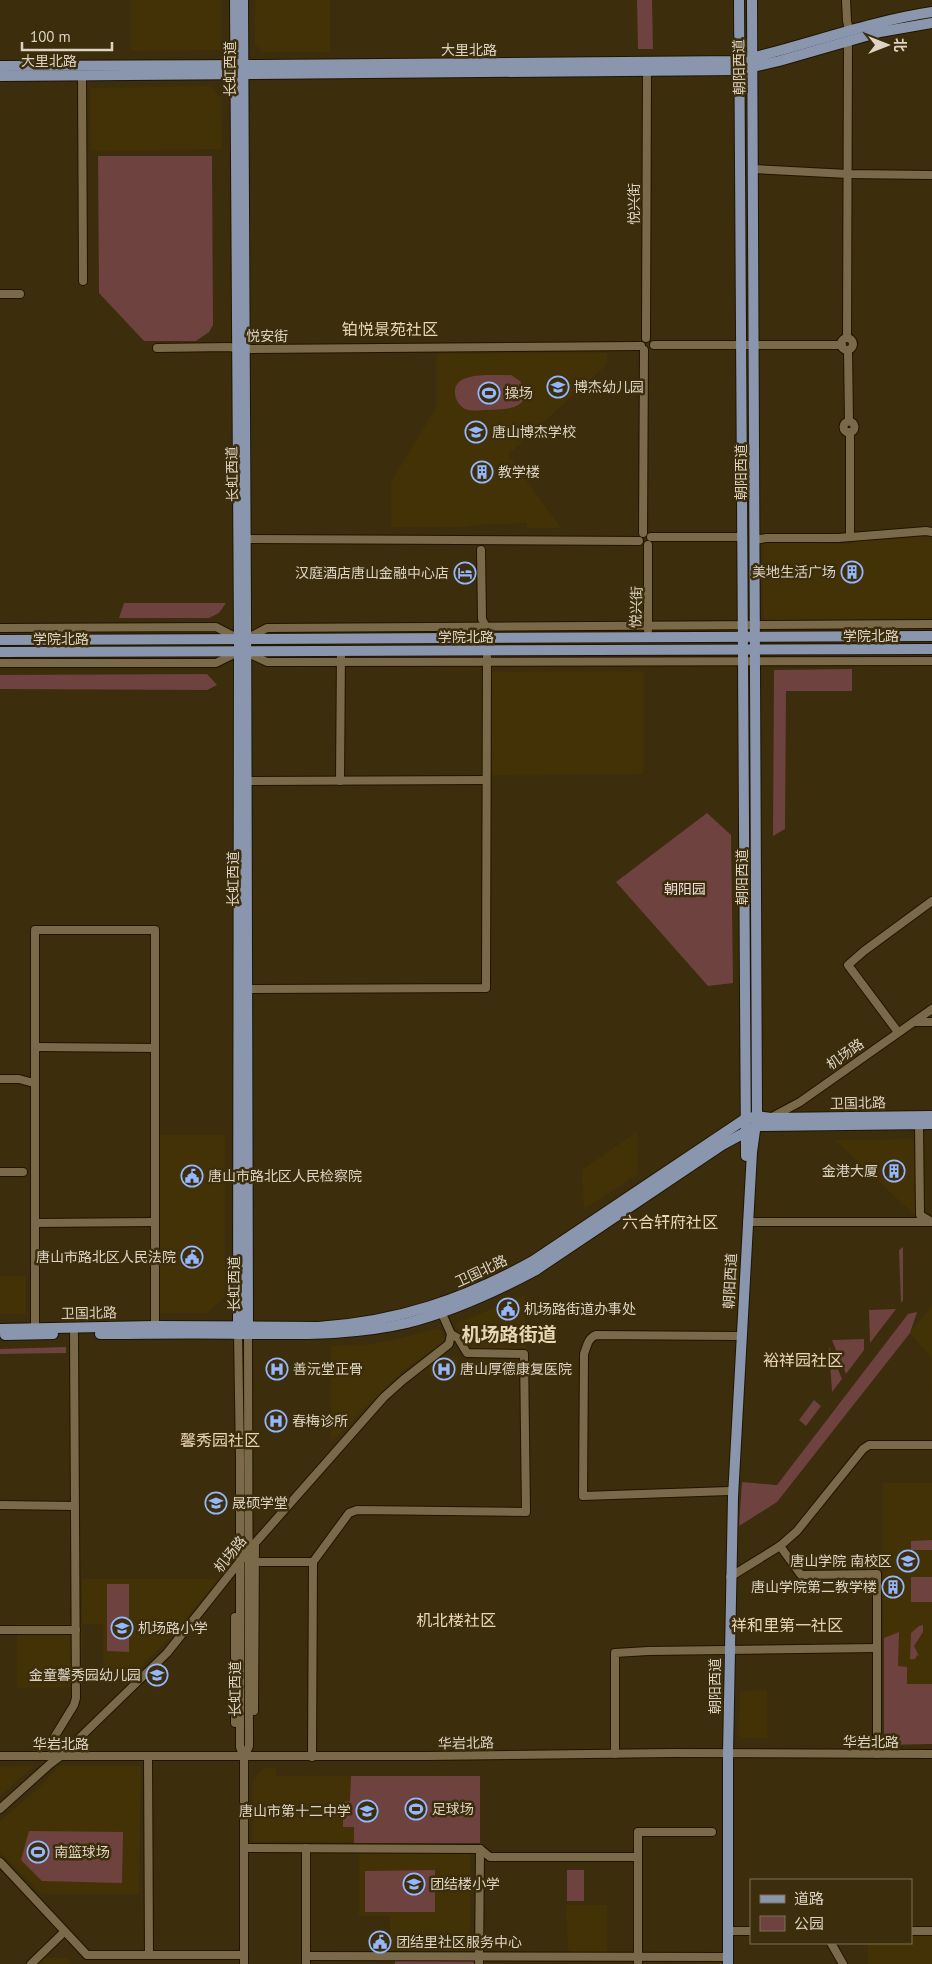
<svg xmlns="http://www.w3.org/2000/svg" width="932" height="1964" viewBox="0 0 932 1964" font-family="'PT Sans','Noto Sans SC',sans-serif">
<rect width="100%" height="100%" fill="#3c2d0d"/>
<g fill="#443207">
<path d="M131 0H221V50L131 51Z"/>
<path d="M255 0H330V52H263L255 44Z"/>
<path d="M210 86 221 98 222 149 91 151 90 88Z"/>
<path d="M607 353V364L508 455 561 528H527V523L474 525 467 527H391V482L437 406V354Z"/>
<path d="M927 534 932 540V620H765L763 614V545L766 542 851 544 861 538Z"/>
<path d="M643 671V774L492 775V672Z"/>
<path d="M637 1132 638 1174 584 1209 582 1170Z"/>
<path d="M159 1135H225V1297L207 1313H159Z"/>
<path d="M917 1139V1217L835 1140Z"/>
<rect x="0" y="1276" width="26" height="38"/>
<path d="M525 1295 526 1349H468L455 1324Z"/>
<path d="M932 1305V1440L931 1357 910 1333Z"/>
<path d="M436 1329H440L444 1337V1342L405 1369 331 1442V1346L362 1345 388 1341Z"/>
<path d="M435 1357H458L457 1377H430V1361Z"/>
<path d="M883 1483H932V1744L884 1745Z"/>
<path d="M82 1579H218L176 1631 128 1679H103V1624H82V1687L17 1688V1624H82Z"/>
<path d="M767 1690V1738H743L739 1736 740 1691Z"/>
<path d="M33 1766 0 1796V1767Z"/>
<path d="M59 1766H141L139 1894H42L0 1852V1821L40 1787Z"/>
<path d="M263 1768H276V1776H480V1843L253 1842V1779Z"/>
<path d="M359 1853H470V1952H390V1916H359Z"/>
<path d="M566 1905H607V1954H572L568 1949Z"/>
<path d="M911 1934 932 1935V1964H868V1943H911Z"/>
<path d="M43 1958H69V1964H37Z"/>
</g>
<g fill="#6d423f">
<path d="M637 0H652L653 49H638Z"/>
<path d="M98 156H212L213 325 209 332 196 341H144L99 293Z"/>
<path d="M511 375 520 381C537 408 506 410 488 410 481 410 472 412 465 409 460 406 455 400 455 393 453 370 496 376 511 375Z"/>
<path d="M124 603H226L219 613 209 618H119Z"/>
<path d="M852 669V691H786L785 829 773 836 774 670Z"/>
<path d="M207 674 217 685 207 690 0 689V675Z"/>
<path d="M707 813 731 835 733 983 708 986 616 882Z"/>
<path d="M903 1247V1300L901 1303 899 1250Z"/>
<path d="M896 1309 870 1343 869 1310Z"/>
<path d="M917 1312 910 1333 777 1502 739 1526 742 1482 777 1485 908 1314Z"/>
<path d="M864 1339V1350L846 1374 832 1340Z"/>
<path d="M66 1347V1353L0 1354V1349Z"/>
<path d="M829 1347 842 1379 832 1392Z"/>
<path d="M814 1400 821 1406 806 1426 799 1420Z"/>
<path d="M932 1540V1550H911V1541Z"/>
<rect x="911" y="1577" width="21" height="25"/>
<path d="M107 1584H129V1652L107 1651Z"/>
<path d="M923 1625V1632L914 1646 919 1656 917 1655 915 1659H910L911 1633 919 1626Z"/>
<path d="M899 1632 898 1666 907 1667V1684H932V1744L884 1745V1638Z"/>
<path d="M351 1776H480V1843H354V1827H343V1802L350 1801Z"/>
<path d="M29 1831 123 1832 122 1883 42 1881 21 1860Z"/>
<path d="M435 1870V1912H365V1871Z"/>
<rect x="567" y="1870" width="17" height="31"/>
<rect x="395" y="1959" width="80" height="5"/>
</g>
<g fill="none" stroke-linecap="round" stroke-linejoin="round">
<g stroke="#201501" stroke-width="10">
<g id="minor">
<path d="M846 0 847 21 849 30"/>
<path d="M82 75 83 281"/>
<path d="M753 169 848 174 932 175"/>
<path d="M0 294H20"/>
<path d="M646 338 647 71"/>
<path d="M847 338 848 41"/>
<circle cx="847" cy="344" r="6"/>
<path d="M654 345H842"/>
<path d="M157 348 229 347 244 349 641 346"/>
<path d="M848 350 849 421"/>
<circle cx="849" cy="427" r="5.5"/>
<path d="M850 432V536"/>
<path d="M643 533 644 350"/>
<path d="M651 537H742"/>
<path d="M247 539 639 541"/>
<path d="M755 540 766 538H838L926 531 932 532"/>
<path d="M648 545V630"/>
<path d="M481 550 482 619 487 629"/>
<path d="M0 628 216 627 237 638"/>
<path d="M248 638 267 628 932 624"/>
<path d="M246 652 267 662 932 661"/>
<path d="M0 663H216L238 652"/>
<path d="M247 781 486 780"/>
<path d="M340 781 341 651"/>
<path d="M243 989 486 988 487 657"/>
<path d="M914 1022H932"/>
<path d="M898 1032 848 965 864 951 932 901"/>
<path d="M35 1047 155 1048"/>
<path d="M0 1079H19L30 1082"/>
<path d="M772 1117 800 1102 932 1009"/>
<path d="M919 1124 920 1215 930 1221"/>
<path d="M0 1172H23"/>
<path d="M747 1222H932"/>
<path d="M35 1223 155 1222"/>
<path d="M35 1328V930H155V1326"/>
<path d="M238 1334 240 1459V1747L244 1757V1964"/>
<path d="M729 1491 583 1496 584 1354C587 1346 588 1338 596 1335L736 1336"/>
<path d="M0 1505 75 1506"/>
<path d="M780 1546 801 1575 877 1574V1754"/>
<path d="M255 1562H313"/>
<path d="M730 1577 780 1546 797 1531 863 1449 869 1445H932"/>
<path d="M235 1617V1723"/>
<path d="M0 1630H76"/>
<path d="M254 1711 255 1544"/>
<path d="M615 1754V1653L648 1651 877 1648"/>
<path d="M62 1755 55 1736 74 1705 76 1698 74 1334"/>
<path d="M0 1756H427L671 1753 932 1754"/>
<path d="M148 1757 149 1955"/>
<path d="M244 1757 249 1746 248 1334"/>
<path d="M312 1757 313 1562 349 1513 357 1510 526 1512 524 1354 467 1353 458 1338 451 1334"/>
<path d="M0 1809 50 1764 62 1755 167 1653 249 1550 384 1397 403 1380 449 1344 451 1334 440 1309"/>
<path d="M244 1848 480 1849 479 1964"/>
<path d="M306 1848V1964"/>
<path d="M480 1849 490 1857H638"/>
<path d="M0 1862 87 1955H244"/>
<path d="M728 1931H751"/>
<path d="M911 1931H932"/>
<path d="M831 1943 843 1964"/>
<path d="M306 1956 728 1957"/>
<path d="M31 1964 64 1932"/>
<path d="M638 1964V1832H712"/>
</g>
</g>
<g stroke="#201501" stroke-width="12">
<g id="major">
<path d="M235 0 239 639 238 1334"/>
<path d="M243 0C245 445 248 889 248 1334"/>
<path d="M739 0 746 1156"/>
<path d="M0 66 259 65 739 61C804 46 866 22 932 12"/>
<path d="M0 76 740 70 779 61 880 32 932 23"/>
<path d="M0 640 932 636"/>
<path d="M0 652 932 649"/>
<path d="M0 1329 155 1326 318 1327C398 1322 464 1299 533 1261L745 1119 757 1116 771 1118 932 1116"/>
<path d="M100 1334C147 1334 194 1333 241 1334 296 1334 352 1336 407 1323 453 1311 495 1292 536 1270L722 1145 757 1126 932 1124"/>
<path d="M5 1335 53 1334"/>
<path d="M728 1964V1753L733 1497 752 1152 757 1116 752 0"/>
</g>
</g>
<use href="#minor" stroke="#7a6a49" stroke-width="8"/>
<use href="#major" stroke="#8a96ae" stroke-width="10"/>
</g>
<defs>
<g id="school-ring" transform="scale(1.125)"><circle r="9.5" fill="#3c2d0d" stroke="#94b7fd" stroke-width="1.5"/><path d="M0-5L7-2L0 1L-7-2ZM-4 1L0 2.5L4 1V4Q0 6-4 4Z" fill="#94b7fd"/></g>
<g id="stadium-ring" transform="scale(1.125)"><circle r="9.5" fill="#3c2d0d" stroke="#94b7fd" stroke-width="1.5"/><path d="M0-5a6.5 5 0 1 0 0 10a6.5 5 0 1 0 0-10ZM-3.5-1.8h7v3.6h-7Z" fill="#94b7fd"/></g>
<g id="building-ring" transform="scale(1.125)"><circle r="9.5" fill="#3c2d0d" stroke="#94b7fd" stroke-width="1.5"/><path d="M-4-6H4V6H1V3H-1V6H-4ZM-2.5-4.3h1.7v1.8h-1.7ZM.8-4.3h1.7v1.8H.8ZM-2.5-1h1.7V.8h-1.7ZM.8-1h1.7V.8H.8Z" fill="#94b7fd"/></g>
<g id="hotel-ring" transform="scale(1.125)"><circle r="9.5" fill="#3c2d0d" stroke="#94b7fd" stroke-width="1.5"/><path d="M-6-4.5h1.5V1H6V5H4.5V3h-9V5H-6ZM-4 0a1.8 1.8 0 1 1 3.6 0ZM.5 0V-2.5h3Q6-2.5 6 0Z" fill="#94b7fd"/></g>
<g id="civic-ring" transform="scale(1.125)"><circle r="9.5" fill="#3c2d0d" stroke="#94b7fd" stroke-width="1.5"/><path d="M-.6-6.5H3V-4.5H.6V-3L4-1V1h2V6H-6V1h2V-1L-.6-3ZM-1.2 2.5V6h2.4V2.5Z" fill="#94b7fd"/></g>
<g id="hospital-ring" transform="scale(1.125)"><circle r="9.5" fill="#3c2d0d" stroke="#94b7fd" stroke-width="1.5"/><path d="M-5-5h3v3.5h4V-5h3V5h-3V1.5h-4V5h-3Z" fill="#94b7fd"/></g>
<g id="university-ring" transform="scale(1.125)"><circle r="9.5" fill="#3c2d0d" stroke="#94b7fd" stroke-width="1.5"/><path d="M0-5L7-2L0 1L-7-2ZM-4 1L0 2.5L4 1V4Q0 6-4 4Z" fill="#94b7fd"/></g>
</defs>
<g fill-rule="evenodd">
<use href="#school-ring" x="558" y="387"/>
<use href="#stadium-ring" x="489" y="393"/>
<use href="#school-ring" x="476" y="432"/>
<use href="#building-ring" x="482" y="472"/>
<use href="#building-ring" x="852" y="572"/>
<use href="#hotel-ring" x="465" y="573"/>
<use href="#building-ring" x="894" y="1171"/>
<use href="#civic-ring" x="192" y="1176"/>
<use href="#civic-ring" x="192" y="1257"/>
<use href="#civic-ring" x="508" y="1309"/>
<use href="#hospital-ring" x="277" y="1369"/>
<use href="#hospital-ring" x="444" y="1369"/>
<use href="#hospital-ring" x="276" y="1421"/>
<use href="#school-ring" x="216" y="1503"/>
<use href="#university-ring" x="908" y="1561"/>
<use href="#building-ring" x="893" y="1587"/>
<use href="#school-ring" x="122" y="1628"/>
<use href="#school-ring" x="157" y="1675"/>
<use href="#stadium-ring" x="416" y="1809"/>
<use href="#school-ring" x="367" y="1811"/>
<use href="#stadium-ring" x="38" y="1852"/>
<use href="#school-ring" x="414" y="1884"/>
<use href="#civic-ring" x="380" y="1942"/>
</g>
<g text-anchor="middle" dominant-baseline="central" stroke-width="5" stroke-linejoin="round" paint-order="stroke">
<g font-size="14" fill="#ddd4c3" stroke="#3c2d0d">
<text x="469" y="50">大里北路</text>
<text x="49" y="61">大里北路</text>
<text transform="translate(739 67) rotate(-91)">朝阳西道</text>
<text transform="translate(230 69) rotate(-90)">长虹西道</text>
<text transform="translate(634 204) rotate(-90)">悦兴街</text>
<text transform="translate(267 336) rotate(1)">悦安街</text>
<text transform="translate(741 472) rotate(-90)">朝阳西道</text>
<text transform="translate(232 474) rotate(-91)">长虹西道</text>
<text transform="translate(636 607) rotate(-88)">悦兴街</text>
<text x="871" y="636">学院北路</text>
<text x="466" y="637">学院北路</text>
<text x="61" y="639">学院北路</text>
<text transform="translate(742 877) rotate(-90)">朝阳西道</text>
<text transform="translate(233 879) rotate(-90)">长虹西道</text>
<text transform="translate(845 1054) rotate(-35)">机场路</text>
<text transform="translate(858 1103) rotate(-1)">卫国北路</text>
<text transform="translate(481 1271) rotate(-25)">卫国北路</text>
<text transform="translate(730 1281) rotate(-87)">朝阳西道</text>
<text transform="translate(234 1284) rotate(-90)">长虹西道</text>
<text transform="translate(89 1313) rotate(-1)">卫国北路</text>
<text transform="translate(230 1554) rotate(-51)">机场路</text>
<text transform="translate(715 1686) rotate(-90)">朝阳西道</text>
<text transform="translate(235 1689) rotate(-90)">长虹西道</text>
<text x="871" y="1742">华岩北路</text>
<text transform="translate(466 1743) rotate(-1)">华岩北路</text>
<text x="61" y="1744">华岩北路</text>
</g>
<g font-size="14" fill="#ddd4c3" stroke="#3c2d0d" text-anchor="start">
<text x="574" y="387">博杰幼儿园</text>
<text x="505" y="393">操场</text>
<text x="492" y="432">唐山博杰学校</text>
<text x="498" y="472">教学楼</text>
<text x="836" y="572" text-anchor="end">美地生活广场</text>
<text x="449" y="573" text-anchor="end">汉庭酒店唐山金融中心店</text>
<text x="878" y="1171" text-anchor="end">金港大厦</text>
<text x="208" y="1176">唐山市路北区人民检察院</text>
<text x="176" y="1257" text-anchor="end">唐山市路北区人民法院</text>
<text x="524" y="1309">机场路街道办事处</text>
<text x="293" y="1369">善沅堂正骨</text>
<text x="460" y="1369">唐山厚德康复医院</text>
<text x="292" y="1421">春梅诊所</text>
<text x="232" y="1503">晟硕学堂</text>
<text x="892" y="1561" text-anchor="end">唐山学院 南校区</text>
<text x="877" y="1587" text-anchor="end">唐山学院第二教学楼</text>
<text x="138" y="1628">机场路小学</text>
<text x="141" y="1675" text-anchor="end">金童馨秀园幼儿园</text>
<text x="432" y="1809">足球场</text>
<text x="351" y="1811" text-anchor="end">唐山市第十二中学</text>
<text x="54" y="1852">南篮球场</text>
<text x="430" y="1884">团结楼小学</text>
<text x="396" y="1942">团结里社区服务中心</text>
</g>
<g font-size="14" fill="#f2dedc" stroke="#3c2d0d">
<text x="685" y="889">朝阳园</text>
</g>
<g font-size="16" fill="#e9d6b3" stroke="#3c2d0d">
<text x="390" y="329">铂悦景苑社区</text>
<text x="670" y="1222">六合轩府社区</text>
<text x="803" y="1360">裕祥园社区</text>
<text x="220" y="1440">馨秀园社区</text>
<text x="456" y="1620">机北楼社区</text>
<text x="787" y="1625">祥和里第一社区</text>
</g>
<g font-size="19" font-weight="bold" fill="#e9d6b3" stroke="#3c2d0d">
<text x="509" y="1334">机场路街道</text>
</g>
</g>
<rect x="750" y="1879" width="162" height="65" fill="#3c2d0d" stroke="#7c7056"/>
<rect x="760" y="1895" width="25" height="8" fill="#8a96ae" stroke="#7c7056"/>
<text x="794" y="1904" font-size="15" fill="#ddd4c3">道路</text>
<rect x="760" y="1916" width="25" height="15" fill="#6d423f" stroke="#7c7056"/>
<text x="794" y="1929" font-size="15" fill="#ddd4c3">公园</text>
<g transform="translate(887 45) rotate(90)" stroke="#3c2d0d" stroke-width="4" paint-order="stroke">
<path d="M0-4L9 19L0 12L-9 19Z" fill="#ddd4c3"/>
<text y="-8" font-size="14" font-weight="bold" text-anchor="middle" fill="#ddd4c3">北</text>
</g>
<path d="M22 42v8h90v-8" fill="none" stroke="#ddd4c3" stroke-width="2.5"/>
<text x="30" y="42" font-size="15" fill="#ddd4c3" stroke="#3c2d0d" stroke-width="4" paint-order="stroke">100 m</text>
</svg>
